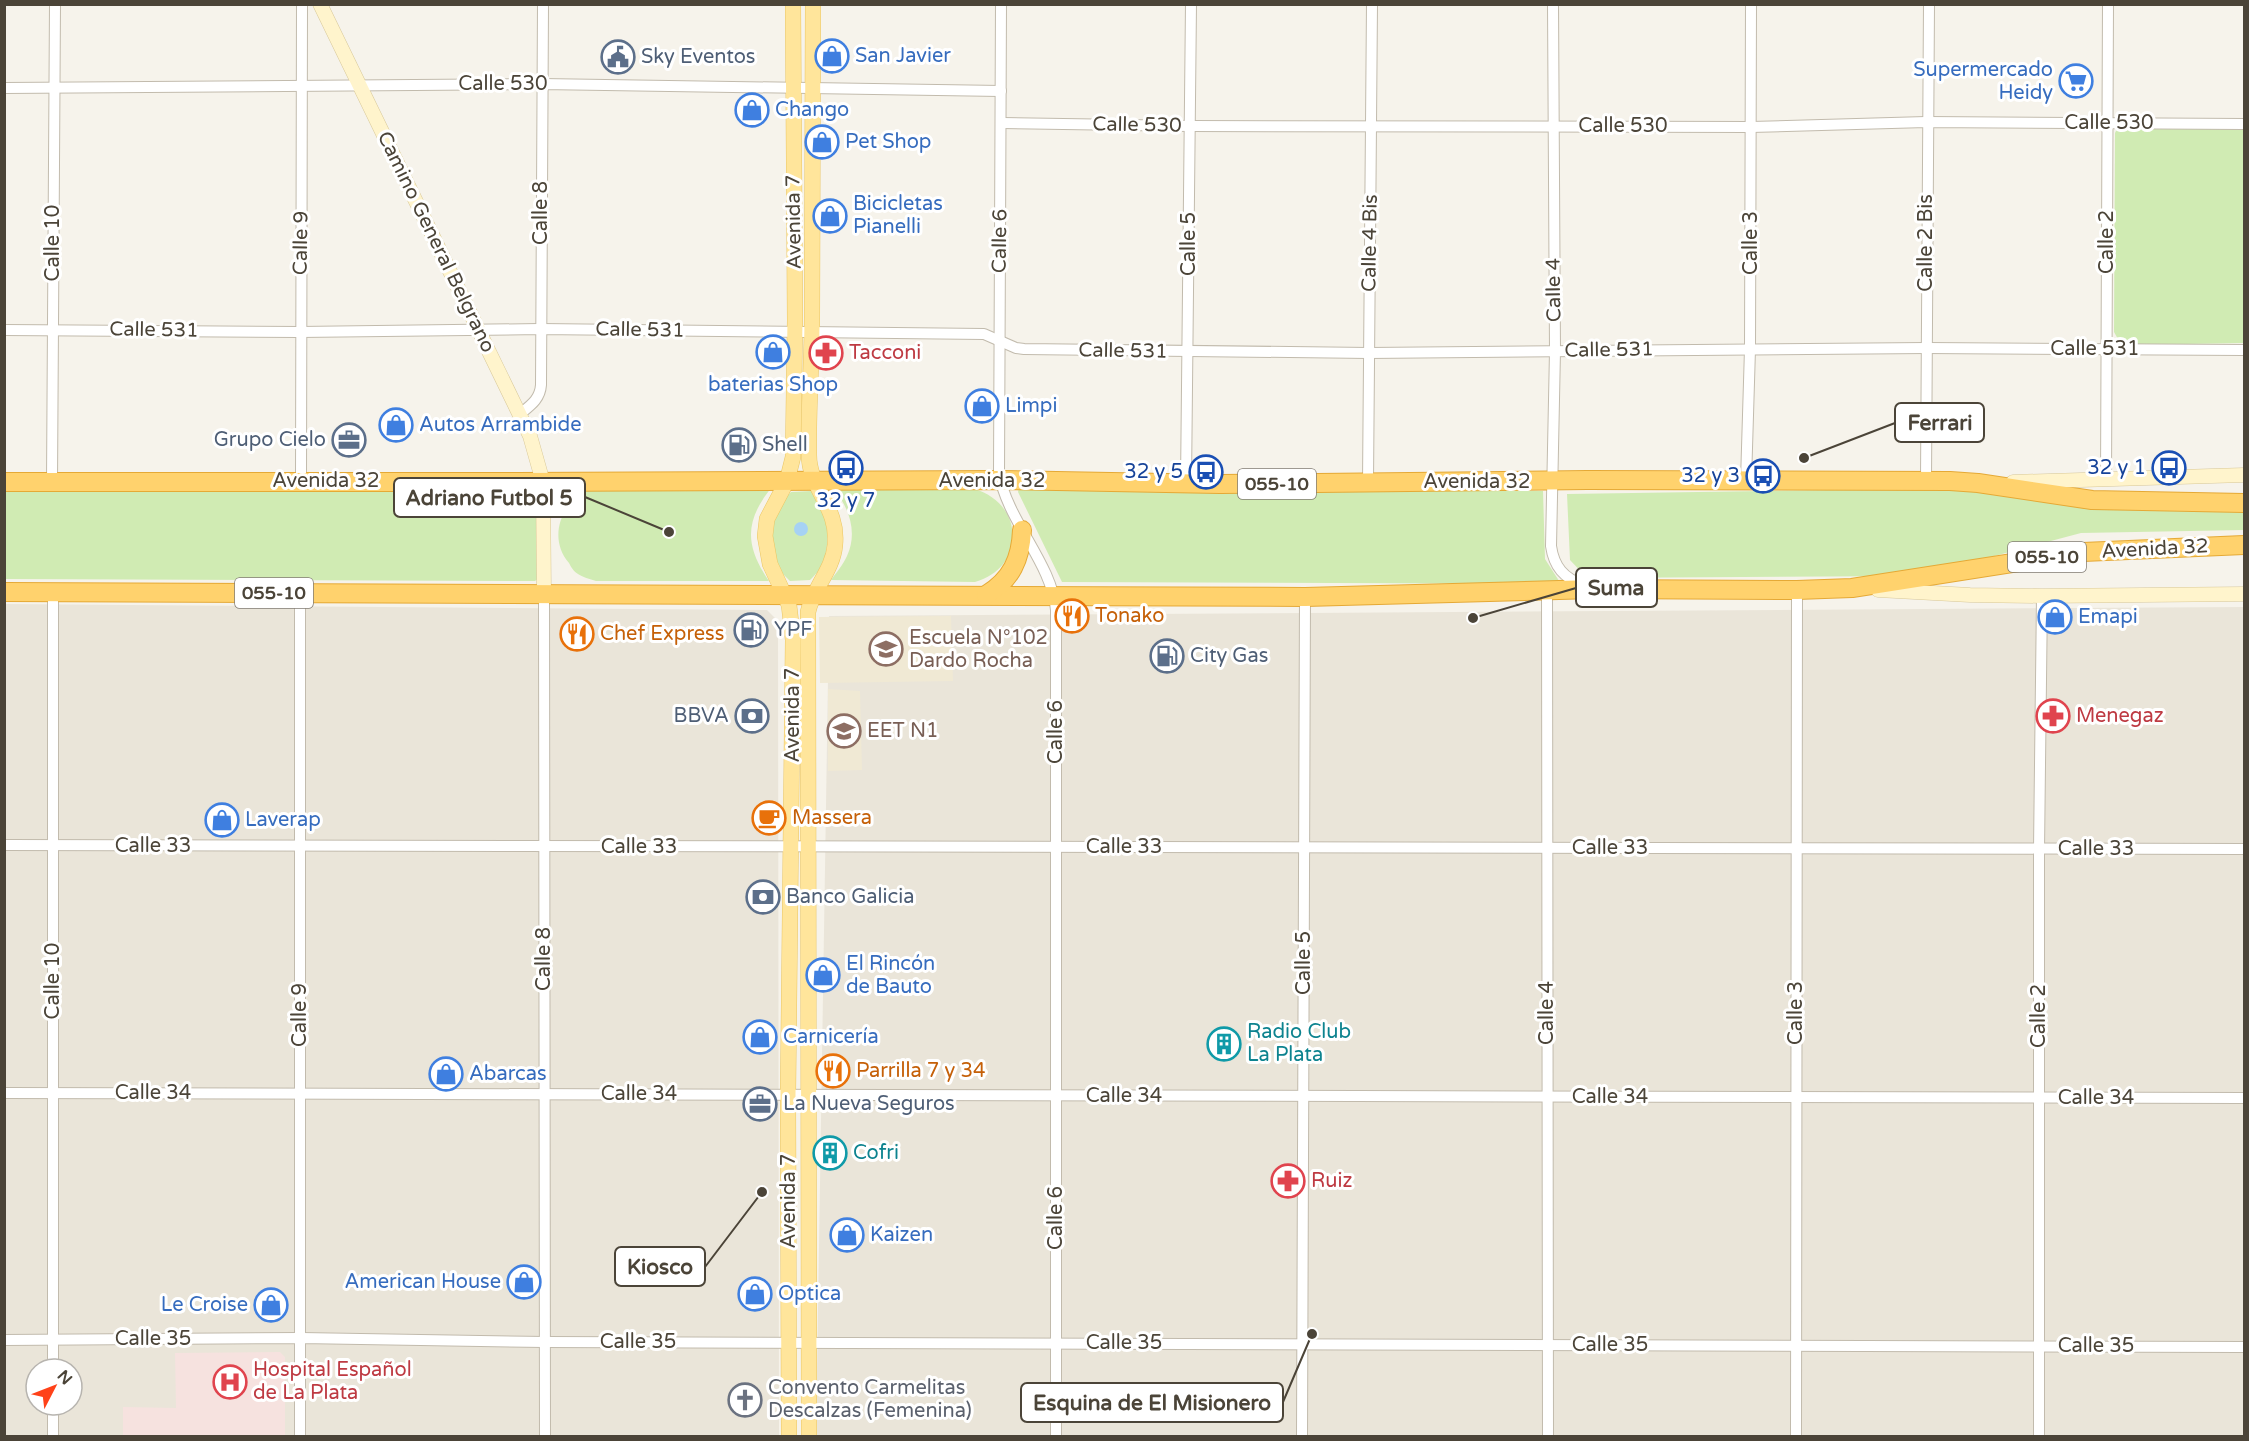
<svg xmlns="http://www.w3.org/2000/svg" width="2249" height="1441" viewBox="0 0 2249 1441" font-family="'Varela Round',sans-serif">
<rect width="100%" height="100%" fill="#f6f3eb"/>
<g fill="#eae5d9" fill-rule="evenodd">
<path d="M5 604 767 610 778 621 779 1436H5ZM36 1369H72V1405H36Z"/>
<path d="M2244 607V1436H816L829 616Z"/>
</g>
<g fill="#f0e9d4">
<path d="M951 616 953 681 820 683 819 617Z"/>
<path d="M828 689 860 691 862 770 828 771Z"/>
</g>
<path fill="#f6e2df" d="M280 1352 285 1357V1436H123V1407L176 1408 175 1353Z"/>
<g fill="#d0ebb3">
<path d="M2118 127 2244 129V343L2128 345 2119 341 2114 332 2115 133Z"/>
<path d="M772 487C744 521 745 546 769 581H596C590 579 582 577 578 574 574 572 571 567 569 563 546 536 563 498 594 488Z"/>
<path d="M5 488 538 490 539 578 535 581 5 579Z"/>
<path d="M1019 488 1543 491 1545 559 1561 584 1062 582 1018 492Z"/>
<path d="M1959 488 2244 509V530L2081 533 1919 576 1587 578 1570 560 1567 494Z"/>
<path d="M834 489H974C1025 503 1026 568 975 582L831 580C836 573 843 565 847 556 858 532 849 508 834 489Z"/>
<path d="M811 491C828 510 832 541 822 565 820 570 814 576 810 580L790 581 776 567 769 539 773 511 791 492Z"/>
</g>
<circle fill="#a6d2f4" cx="801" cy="529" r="7"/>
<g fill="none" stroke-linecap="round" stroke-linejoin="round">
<g stroke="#c2bbad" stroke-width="12">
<g id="street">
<path d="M1001 4 999 473C1007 521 1052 563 1056 610V1436"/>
<path d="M1553 4 1555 351 1551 546C1554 567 1564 578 1583 585"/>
<path d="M4 88 542 84 1001 91"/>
<path d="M1002 123 1190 126 1751 127 1926 122 2244 124"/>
<path d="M4 330 300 332 540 329 984 334 1016 348 1024 349 1369 353 1927 348 2244 350"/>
<path d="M520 414C531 405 540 399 541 385L543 4"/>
<path d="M2106 480 2108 4"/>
<path d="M301 481 302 4"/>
<path d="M1746 481 1750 349 1751 4"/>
<path d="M1926 481 1929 4"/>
<path d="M52 482 55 4"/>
<path d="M1368 482 1372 4"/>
<path d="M1186 483 1191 4"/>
<path d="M1547 590 1548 1436"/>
<path d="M544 594 545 1436"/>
<path d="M4 845 2244 849"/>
<path d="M4 1093 2244 1098"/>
<path d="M4 1340 301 1338 545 1342 2244 1347"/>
<path d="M53 1369V593"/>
<path d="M53 1436V1405"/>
<path d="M300 1436V594"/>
<path d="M1302 1436 1305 597"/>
<path d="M1796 1436 1797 590"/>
<path d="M2039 1436V849L2042 596"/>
</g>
</g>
<g stroke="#d8c899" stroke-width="15">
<g id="secondary">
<path d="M320 4 530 436 543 482 544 594"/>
<path d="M2013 482 2244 475"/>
<path d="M1878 590 1970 595 2042 596 2244 594"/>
</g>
</g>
<g stroke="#eac665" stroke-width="16">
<g id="primary">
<path d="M789 1436 788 1095 793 640 789 605 770 564 765 536 767 519 787 481 793 457 795 320 793 4"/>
<path d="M809 1436 808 612C813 588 833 570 835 545 839 507 809 489 809 455 808 409 812 364 812 318 813 214 813 109 813 4"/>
</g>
</g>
<g stroke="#e5a936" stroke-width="20">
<g id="highway">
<path d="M4 482H515L1000 480 1220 484 1587 480 1950 481 1978 483 2092 500 2244 503"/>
<path d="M4 592 1305 597 1594 589 1797 590 1852 588 2083 552 2244 545"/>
<path d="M986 595C1011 580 1021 559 1022 530"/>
</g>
</g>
<use href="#street" stroke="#fff" stroke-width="10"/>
<use href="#secondary" stroke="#fff4cc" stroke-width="14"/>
<use href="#primary" stroke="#ffe59b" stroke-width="15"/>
<use href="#highway" stroke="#ffd26d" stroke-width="18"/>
</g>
<defs>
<g id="shop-ring" transform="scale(1.725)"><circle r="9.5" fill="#fff" stroke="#3f7fe0" stroke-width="1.5"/><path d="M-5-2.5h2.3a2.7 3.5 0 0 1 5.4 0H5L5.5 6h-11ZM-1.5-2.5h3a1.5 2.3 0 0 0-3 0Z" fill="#3f7fe0"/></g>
<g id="civic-ring" transform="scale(1.725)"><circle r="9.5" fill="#fff" stroke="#5c6f8a" stroke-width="1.5"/><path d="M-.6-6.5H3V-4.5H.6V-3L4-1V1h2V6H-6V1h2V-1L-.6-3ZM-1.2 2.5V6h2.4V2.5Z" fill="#5c6f8a"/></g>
<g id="supermarket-ring" transform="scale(1.725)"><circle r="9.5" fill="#fff" stroke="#3f7fe0" stroke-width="1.5"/><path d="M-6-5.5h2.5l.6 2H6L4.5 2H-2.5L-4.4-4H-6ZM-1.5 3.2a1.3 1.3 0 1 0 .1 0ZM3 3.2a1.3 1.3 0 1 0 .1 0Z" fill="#3f7fe0"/></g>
<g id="pharmacy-ring" transform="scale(1.725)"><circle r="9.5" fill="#fff" stroke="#e0444e" stroke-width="1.5"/><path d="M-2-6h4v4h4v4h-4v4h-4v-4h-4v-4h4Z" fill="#e0444e"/></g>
<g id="office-ring" transform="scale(1.725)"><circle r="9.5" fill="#fff" stroke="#5c6f8a" stroke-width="1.5"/><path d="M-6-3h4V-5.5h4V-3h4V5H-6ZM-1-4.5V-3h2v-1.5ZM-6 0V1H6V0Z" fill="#5c6f8a"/></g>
<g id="fuel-ring" transform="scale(1.725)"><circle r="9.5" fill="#fff" stroke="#5c6f8a" stroke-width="1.5"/><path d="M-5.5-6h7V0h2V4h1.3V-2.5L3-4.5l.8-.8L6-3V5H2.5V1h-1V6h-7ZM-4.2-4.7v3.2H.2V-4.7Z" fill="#5c6f8a"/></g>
<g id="bus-ring" transform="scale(1.725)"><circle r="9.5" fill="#fff" stroke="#1a4fb4" stroke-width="1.5"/><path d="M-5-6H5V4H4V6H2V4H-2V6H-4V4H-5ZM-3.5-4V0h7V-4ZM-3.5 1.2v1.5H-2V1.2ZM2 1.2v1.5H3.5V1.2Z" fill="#1a4fb4"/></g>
<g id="restaurant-ring" transform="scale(1.725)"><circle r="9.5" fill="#fff" stroke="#e8710a" stroke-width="1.5"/><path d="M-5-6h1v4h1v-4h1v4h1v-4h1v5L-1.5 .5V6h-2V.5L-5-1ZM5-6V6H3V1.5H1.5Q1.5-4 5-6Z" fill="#e8710a"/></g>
<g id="school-ring" transform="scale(1.725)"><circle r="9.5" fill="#fff" stroke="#8d6e63" stroke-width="1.5"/><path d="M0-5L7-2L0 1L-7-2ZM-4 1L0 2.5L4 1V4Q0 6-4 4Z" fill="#8d6e63"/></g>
<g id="bank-ring" transform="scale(1.725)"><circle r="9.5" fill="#fff" stroke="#5c6f8a" stroke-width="1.5"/><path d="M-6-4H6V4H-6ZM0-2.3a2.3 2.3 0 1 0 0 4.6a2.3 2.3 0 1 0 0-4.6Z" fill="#5c6f8a"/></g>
<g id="cafe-ring" transform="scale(1.725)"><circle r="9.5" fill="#fff" stroke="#e8710a" stroke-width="1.5"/><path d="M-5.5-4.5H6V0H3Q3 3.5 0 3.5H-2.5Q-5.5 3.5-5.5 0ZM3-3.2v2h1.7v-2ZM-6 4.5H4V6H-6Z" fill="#e8710a"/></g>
<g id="building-ring" transform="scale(1.725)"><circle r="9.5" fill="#fff" stroke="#0f9aa8" stroke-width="1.5"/><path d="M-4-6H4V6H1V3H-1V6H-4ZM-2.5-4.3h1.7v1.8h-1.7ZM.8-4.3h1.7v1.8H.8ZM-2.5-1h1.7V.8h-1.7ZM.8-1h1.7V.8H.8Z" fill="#0f9aa8"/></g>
<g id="hospital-ring" transform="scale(1.725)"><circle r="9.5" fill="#fff" stroke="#e0444e" stroke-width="1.5"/><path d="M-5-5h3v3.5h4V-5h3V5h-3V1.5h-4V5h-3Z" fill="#e0444e"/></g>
<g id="church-ring" transform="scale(1.725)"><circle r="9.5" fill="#fff" stroke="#6b7280" stroke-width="1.5"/><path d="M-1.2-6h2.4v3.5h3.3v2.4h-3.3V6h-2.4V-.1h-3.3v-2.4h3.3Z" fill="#6b7280"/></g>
</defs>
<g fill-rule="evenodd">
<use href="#shop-ring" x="832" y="56"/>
<use href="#civic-ring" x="618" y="57"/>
<use href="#supermarket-ring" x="2076" y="81"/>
<use href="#shop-ring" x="752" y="110"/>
<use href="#shop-ring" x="822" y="142"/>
<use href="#shop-ring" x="830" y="216"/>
<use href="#shop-ring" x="773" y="352"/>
<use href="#pharmacy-ring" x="826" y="353"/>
<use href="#shop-ring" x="982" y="406"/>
<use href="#shop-ring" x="396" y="425"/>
<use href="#office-ring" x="349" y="440"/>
<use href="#fuel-ring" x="739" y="445"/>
<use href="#bus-ring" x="846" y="468"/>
<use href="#bus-ring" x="2169" y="468"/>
<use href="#bus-ring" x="1206" y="472"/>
<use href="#bus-ring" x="1763" y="476"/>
<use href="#restaurant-ring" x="1072" y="616"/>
<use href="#shop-ring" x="2055" y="617"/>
<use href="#fuel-ring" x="751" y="630"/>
<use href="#restaurant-ring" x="577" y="634"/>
<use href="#school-ring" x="886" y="649"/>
<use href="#fuel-ring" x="1167" y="656"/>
<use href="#bank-ring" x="752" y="716"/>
<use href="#pharmacy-ring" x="2053" y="716"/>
<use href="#school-ring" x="844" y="731"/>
<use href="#cafe-ring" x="769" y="818"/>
<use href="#shop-ring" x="222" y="820"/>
<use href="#bank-ring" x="763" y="897"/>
<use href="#shop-ring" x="823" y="975"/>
<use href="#shop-ring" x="760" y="1037"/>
<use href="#building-ring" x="1224" y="1044"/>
<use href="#restaurant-ring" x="833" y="1071"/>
<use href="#shop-ring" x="446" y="1074"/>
<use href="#office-ring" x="760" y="1104"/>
<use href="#building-ring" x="830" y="1153"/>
<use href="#pharmacy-ring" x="1288" y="1181"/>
<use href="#shop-ring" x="847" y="1235"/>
<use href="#shop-ring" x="524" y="1282"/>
<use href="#shop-ring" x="755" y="1294"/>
<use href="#shop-ring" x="271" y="1305"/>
<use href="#hospital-ring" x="230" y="1382"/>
<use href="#church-ring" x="745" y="1400"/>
</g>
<g text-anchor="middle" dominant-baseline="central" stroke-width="6" stroke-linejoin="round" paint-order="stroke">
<g fill="#fff" stroke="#817c74" stroke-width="1.5">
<rect x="1238" y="469" width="78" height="30" rx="4.5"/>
<rect x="2008" y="542" width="78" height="30" rx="4.5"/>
<rect x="235" y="578" width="78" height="30" rx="4.5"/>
</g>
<g font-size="18" font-weight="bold" fill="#4b4438">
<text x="1277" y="484">055-10</text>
<text x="2047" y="557">055-10</text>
<text x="274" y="593">055-10</text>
</g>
<g font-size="20" fill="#366cbe" stroke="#fff" text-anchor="start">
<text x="855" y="56">San Javier</text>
<text x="2053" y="70" text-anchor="end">Supermercado<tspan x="2053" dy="23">Heidy</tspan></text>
<text x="775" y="110">Chango</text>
<text x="845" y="142">Pet Shop</text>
<text x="853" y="204">Bicicletas<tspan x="853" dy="23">Pianelli</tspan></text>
<text x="773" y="385" text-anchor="middle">baterias Shop</text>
<text x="1005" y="406">Limpi</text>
<text x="419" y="425">Autos Arrambide</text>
<text x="2078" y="617">Emapi</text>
<text x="245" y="820">Laverap</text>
<text x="846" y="964">El Rincón<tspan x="846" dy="23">de Bauto</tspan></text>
<text x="783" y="1037">Carnicería</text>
<text x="469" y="1074">Abarcas</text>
<text x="870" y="1235">Kaizen</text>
<text x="501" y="1282" text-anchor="end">American House</text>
<text x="778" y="1294">Optica</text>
<text x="248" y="1305" text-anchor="end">Le Croise</text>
</g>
<g font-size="20" fill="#4e5e75" stroke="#fff" text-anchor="start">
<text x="641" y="57">Sky Eventos</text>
<text x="326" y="440" text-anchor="end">Grupo Cielo</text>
<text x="762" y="445">Shell</text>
<text x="774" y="630">YPF</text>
<text x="1190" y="656">City Gas</text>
<text x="729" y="716" text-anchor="end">BBVA</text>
<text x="786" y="897">Banco Galicia</text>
<text x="783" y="1104">La Nueva Seguros</text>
</g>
<g font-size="20" fill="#4b4438" stroke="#fff">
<text x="503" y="84">Calle 530</text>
<text x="2109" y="123">Calle 530</text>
<text transform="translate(1137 125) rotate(1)">Calle 530</text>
<text x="1623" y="126">Calle 530</text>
<text transform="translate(541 213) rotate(-90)">Calle 8</text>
<text transform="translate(794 222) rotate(-91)">Avenida 7</text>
<text transform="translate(1000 241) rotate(-89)">Calle 6</text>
<text transform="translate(436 242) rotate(64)">Camino General Belgrano</text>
<text transform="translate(2107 242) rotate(-90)">Calle 2</text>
<text transform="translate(53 243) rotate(-90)">Calle 10</text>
<text transform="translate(301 243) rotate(-89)">Calle 9</text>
<text transform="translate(1370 243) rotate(-89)">Calle 4 Bis</text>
<text transform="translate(1751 243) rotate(-90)">Calle 3</text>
<text transform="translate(1926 243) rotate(-90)">Calle 2 Bis</text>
<text transform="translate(1189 244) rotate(-90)">Calle 5</text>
<text transform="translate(1554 290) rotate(-91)">Calle 4</text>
<text transform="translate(154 330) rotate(1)">Calle 531</text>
<text transform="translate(640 330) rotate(1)">Calle 531</text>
<text x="2095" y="349">Calle 531</text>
<text transform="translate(1609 350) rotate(-1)">Calle 531</text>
<text transform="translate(1123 351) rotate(1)">Calle 531</text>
<text x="326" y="481">Avenida 32</text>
<text x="992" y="481">Avenida 32</text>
<text x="1477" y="482">Avenida 32</text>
<text transform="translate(2155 549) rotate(-3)">Avenida 32</text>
<text transform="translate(793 715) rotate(-90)">Avenida 7</text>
<text transform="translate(1056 732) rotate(-90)">Calle 6</text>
<text x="153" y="846">Calle 33</text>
<text x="639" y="847">Calle 33</text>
<text x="1124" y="847">Calle 33</text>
<text x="1610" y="848">Calle 33</text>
<text x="2096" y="849">Calle 33</text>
<text transform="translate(544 959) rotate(-90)">Calle 8</text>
<text transform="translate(1304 963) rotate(-90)">Calle 5</text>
<text transform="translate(53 981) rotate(-90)">Calle 10</text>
<text transform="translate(1547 1013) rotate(-90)">Calle 4</text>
<text transform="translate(1796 1013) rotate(-90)">Calle 3</text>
<text transform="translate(300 1015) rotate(-90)">Calle 9</text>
<text transform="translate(2039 1016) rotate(-90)">Calle 2</text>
<text x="153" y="1093">Calle 34</text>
<text x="639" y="1094">Calle 34</text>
<text x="1124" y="1096">Calle 34</text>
<text x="1610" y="1097">Calle 34</text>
<text x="2096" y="1098">Calle 34</text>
<text transform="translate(789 1201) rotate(-90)">Avenida 7</text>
<text transform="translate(1056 1218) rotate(-90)">Calle 6</text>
<text x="153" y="1339">Calle 35</text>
<text x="638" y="1342">Calle 35</text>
<text x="1124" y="1343">Calle 35</text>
<text x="1610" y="1345">Calle 35</text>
<text x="2096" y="1346">Calle 35</text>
</g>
<g font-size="20" fill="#be3a42" stroke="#fff" text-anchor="start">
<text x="849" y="353">Tacconi</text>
<text x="2076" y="716">Menegaz</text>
<text x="1311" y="1181">Ruiz</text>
<text x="253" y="1370">Hospital Español<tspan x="253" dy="23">de La Plata</tspan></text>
</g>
<g font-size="20" fill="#164399" stroke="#fff" text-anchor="end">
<text x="2146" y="468">32 y 1</text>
<text x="1183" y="472">32 y 5</text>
<text x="1740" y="476">32 y 3</text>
<text x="846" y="501" text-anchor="middle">32 y 7</text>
</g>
<g font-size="20" fill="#c56008" stroke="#fff" text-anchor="start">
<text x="1095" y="616">Tonako</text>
<text x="600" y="634">Chef Express</text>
<text x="792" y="818">Massera</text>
<text x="856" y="1071">Parrilla 7 y 34</text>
</g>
<g font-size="20" fill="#785e54" stroke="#fff" text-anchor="start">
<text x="909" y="638">Escuela N°102<tspan x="909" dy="23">Dardo Rocha</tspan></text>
<text x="867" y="731">EET N1</text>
</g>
<g font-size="20" fill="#0d838f" stroke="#fff" text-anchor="start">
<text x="1247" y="1032">Radio Club<tspan x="1247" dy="23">La Plata</tspan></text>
<text x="853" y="1153">Cofri</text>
</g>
<g font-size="20" fill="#5b616d" stroke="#fff" text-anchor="start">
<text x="768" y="1388">Convento Carmelitas<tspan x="768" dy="23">Descalzas (Femenina)</tspan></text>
</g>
</g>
<path fill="none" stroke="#4b4438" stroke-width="2" d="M1804 458L1895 423M669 532L585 497M1473 618L1576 588M762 1192L705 1267M1312 1334L1283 1402"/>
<g fill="#4b4438" stroke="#fff" stroke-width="2">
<circle cx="1804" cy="458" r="6"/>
<circle cx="669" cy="532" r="6"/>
<circle cx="1473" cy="618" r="6"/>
<circle cx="762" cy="1192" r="6"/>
<circle cx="1312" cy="1334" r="6"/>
</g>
<g fill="#fff" stroke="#4b4438" stroke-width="2">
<rect x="1895" y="403" width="89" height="39" rx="6"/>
<rect x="394" y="478" width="191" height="39" rx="6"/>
<rect x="1576" y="568" width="81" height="39" rx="6"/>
<rect x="615" y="1247" width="90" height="39" rx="6"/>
<rect x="1021" y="1383" width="262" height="39" rx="6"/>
</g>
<g font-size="21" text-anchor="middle" font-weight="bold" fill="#4b4438">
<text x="1940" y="430">Ferrari</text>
<text x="489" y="505">Adriano Futbol 5</text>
<text x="1616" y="595">Suma</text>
<text x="660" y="1274">Kiosco</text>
<text x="1152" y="1410">Esquina de El Misionero</text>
</g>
<rect width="2249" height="1441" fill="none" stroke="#4b4438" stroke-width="12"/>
<g transform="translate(54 1387) rotate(48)"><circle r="28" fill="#ffffff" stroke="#b7b4af" stroke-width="1.5"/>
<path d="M0-4.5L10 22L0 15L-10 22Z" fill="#ff4219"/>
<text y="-9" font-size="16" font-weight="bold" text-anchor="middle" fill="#4b4438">N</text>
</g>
</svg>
